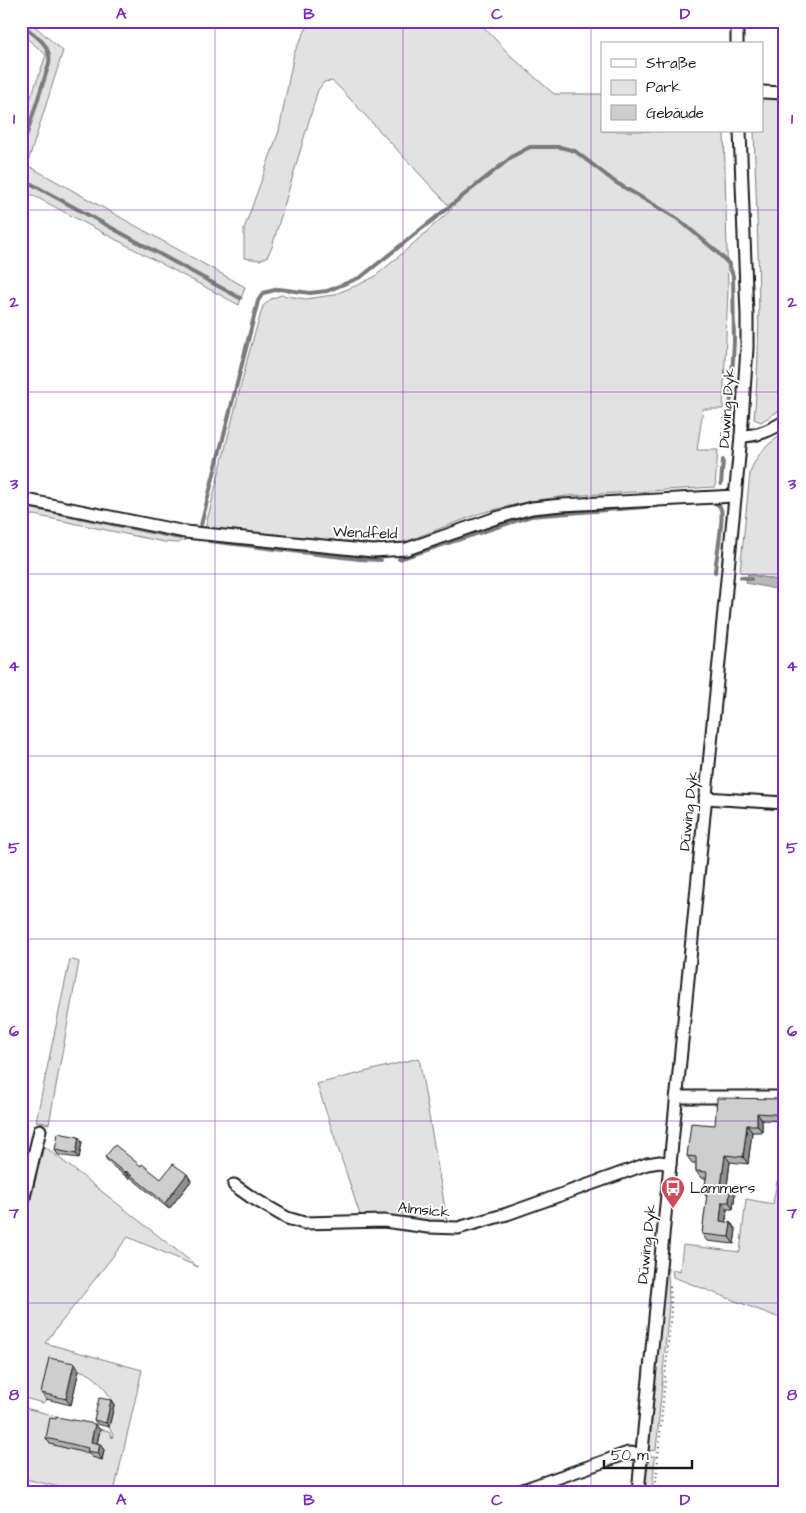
<svg xmlns="http://www.w3.org/2000/svg" width="806" height="1513" viewBox="0 0 806 1513" font-family="'Architects Daughter',sans-serif">
<rect width="100%" height="100%" fill="#fff"/>
<filter id="ink" filterUnits="userSpaceOnUse"><feTurbulence type="fractalNoise" baseFrequency=".02" numOctaves="2"/><feDisplacementMap in="SourceGraphic" scale="10" xChannelSelector="R" yChannelSelector="G"/><feConvolveMatrix kernelMatrix="1 2 1 2 8 2 1 2 1" color-interpolation-filters="sRGB"/></filter>
<g filter="url(#ink)">
<g fill="#e2e2e2" stroke="#7f7f7f">
<path d="M21 21H29L63 51 27 165 245 287 239 305 21 189V125L46 55 21 33Z"/>
<path d="M310 21H478L511 56 554 94H602V131H724L728 289 723 409H703L697 450H718L715 487 567 496 530 501 481 513 402 543 362 545 205 529 249 353 263 306 271 299 281 295 306 299 333 295 360 284 374 277 397 258 452 209 338 86 332 81 324 82 318 90 272 247 267 257 260 260 244 258V229L279 131 294 53Z"/>
<path d="M762 97 785 98V407L761 422 754 419C763 323 757 227 754 131H762Z"/>
<path d="M785 433V582L740 572 750 473C756 454 768 443 785 433Z"/>
<path d="M21 505 180 534 185 540 178 543 164 542 34 515 21 517Z"/>
<path d="M70 959 79 962 49 1124 36 1121Z"/>
<path d="M419 1058 448 1226 361 1218 317 1084Z"/>
<path d="M44 1146 198 1267 128 1237 45 1343 142 1370 114 1492H80L21 1478V1407L56 1416 50 1444 92 1454V1457L102 1459 96 1448 100 1429 109 1431 112 1438 113 1435 109 1427 114 1405C105 1388 97 1375 79 1370L43 1403 21 1397V1239Z"/>
<path d="M777 1181 785 1182V1320L673 1277 672 1269 680 1271 683 1245 740 1252 746 1199 773 1204Z"/>
<path d="M668 1268 669 1305 656 1451 648 1450 664 1275Z"/>
<path d="M647 1456H655L652 1492H644Z"/>
</g>
<path fill="#b8b8b8" stroke="#7a7a7a" d="M748 574 785 582V591L746 583Z"/>
<g fill="none" stroke-linecap="round" stroke-linejoin="round">
<g stroke="#7a7a7a" stroke-width="4">
<path d="M21 24C35 36 52 44 49 64L21 152"/>
<path d="M21 177 26 181 240 298"/>
<path d="M721 484 723 460"/>
<path d="M712 502C716 503 719 504 721 509 724 520 716 558 715 572"/>
<path d="M21 505 180 538"/>
<path d="M201 525 258 301 263 293 279 289 310 293 327 291 361 277 513 156 530 147H560L575 151 615 182 678 219 716 251 729 264 733 276 734 341 730 411"/>
<path d="M209 541 359 559 381 560"/>
<path d="M399 559 531 516 657 506"/>
<path d="M741 577 751 579"/>
</g>
<g stroke="#1c1c1c" stroke-width="15">
<g id="minor">
<path d="M737 21V44"/>
<path d="M762 92 785 93"/>
<path d="M741 436C758 436 771 430 785 421"/>
<path d="M21 499 185 532 373 551 407 549 496 518 532 508 562 505 735 496"/>
<path d="M705 798 785 803"/>
<path d="M676 1097H785"/>
<path d="M234 1185 251 1197 287 1218 304 1223 384 1221 428 1227 458 1228 507 1214 647 1164 660 1162 670 1164"/>
<path d="M21 1209 40 1130"/>
<path d="M517 1492 628 1453 642 1454"/>
<path d="M638 1492 741 436 747 348V315L740 131"/>
</g>
</g>
<path stroke="#1c1c1c" stroke-width="2" stroke-dasharray="1 4" stroke-linecap="butt" d="M655 1492 671 1311 670 1285"/>
<use href="#minor" stroke="#fff" stroke-width="11"/>
</g>
<g fill="#b1b1b1" stroke="#1c1c1c">
<path d="M785 1099V1121L762 1120V1132H752L748 1164 730 1162 727 1187 735 1194 733 1209H727L726 1222 731 1223 736 1230 734 1244 707 1241 702 1234 707 1197 704 1194 706 1178H701L696 1171V1163H692L687 1156 715 1125Z"/>
<path d="M82 1142 79 1158 58 1155 55 1150Z"/>
<path d="M105 1157 161 1179 187 1174 191 1181 169 1209 130 1177 129 1179 109 1163Z"/>
<path d="M74 1363 79 1370 71 1405 46 1399 41 1393Z"/>
<path d="M111 1400 114 1405 109 1427 97 1424 94 1420Z"/>
<path d="M95 1424 100 1430 97 1443 100 1444 104 1450 102 1460 92 1457 89 1454 50 1444 46 1438Z"/>
</g>
<g fill="#909090" stroke="#1c1c1c">
<path d="M757 1113 762 1120V1132L757 1125Z"/>
<path d="M747 1125 752 1132 748 1164 743 1157Z"/>
<path d="M79 1137 82 1142 79 1158 76 1154Z"/>
<path d="M725 1155 730 1162 726 1193 721 1186Z"/>
<path d="M126 1171 130 1177 129 1179 125 1173Z"/>
<path d="M187 1174 191 1181 169 1209 165 1203Z"/>
<path d="M730 1187 735 1194 733 1209 729 1202Z"/>
<path d="M722 1202 727 1209 725 1228 720 1221Z"/>
<path d="M731 1223 736 1230 734 1244 729 1237Z"/>
<path d="M74 1363 79 1370 71 1405 66 1399Z"/>
<path d="M111 1400 114 1405 109 1427 106 1423Z"/>
<path d="M95 1424 100 1430 96 1448 91 1442Z"/>
<path d="M100 1444 104 1450 102 1460 98 1453Z"/>
</g>
<g fill="#cecece" stroke="#1c1c1c">
<path d="M717 1098 785 1099V1115L757 1113V1125H747L743 1157 725 1155 721 1186 730 1187 729 1202H722L720 1221 731 1223 729 1237 702 1234 707 1194H704L707 1172 696 1171V1157L687 1156 691 1123 715 1125Z"/>
<path d="M58 1133 79 1137 76 1154 55 1150Z"/>
<path d="M115 1145 141 1166 142 1164 161 1179 173 1164 187 1174 165 1203 126 1171 125 1173 105 1157Z"/>
<path d="M49 1358 74 1363 66 1399 41 1393Z"/>
<path d="M99 1398 111 1400 106 1423 94 1420Z"/>
<path d="M57 1417 95 1424 91 1442 100 1444 98 1453 87 1451 88 1448 46 1438 50 1418 56 1419Z"/>
</g>
</g>
<path fill="none" stroke="#7b2cbf" stroke-width="1" stroke-opacity="0.55" d="M215 21V1492M403 21V1492M591 21V1492M21 210H785M21 392H785M21 574H785M21 756H785M21 939H785M21 1121H785M21 1303H785"/>
<defs>
<g id="bus-pin" transform="scale(1.25)"><path d="M0 17L-7.5 6A9.5 9.5 0 1 1 7.5 6Z" fill="#d1495b" stroke="#fff"/><path d="M-5-6H5V4H4V6H2V4H-2V6H-4V4H-5ZM-3.5-4V0h7V-4ZM-3.5 1.2v1.5H-2V1.2ZM2 1.2v1.5H3.5V1.2Z" fill="#fff"/></g>
</defs>
<g fill-rule="evenodd">
<use href="#bus-pin" x="673" y="1188"/>
</g>
<g text-anchor="middle" dominant-baseline="central" stroke-width="4" stroke-linejoin="round" paint-order="stroke">
<g font-size="15" fill="#1c1c1c" stroke="#fff">
<text transform="translate(727 408) rotate(-86)">Düwing Dyk</text>
<text transform="translate(365 533) rotate(2)">Wendfeld</text>
<text transform="translate(689 811) rotate(-84)">Düwing Dyk</text>
<text transform="translate(424 1210) rotate(6)">Almsick</text>
<text transform="translate(647 1244) rotate(-84)">Düwing Dyk</text>
</g>
<g font-size="15" fill="#1c1c1c" stroke="#fff" text-anchor="start">
<text x="690" y="1188">Lammers</text>
</g>
</g>
<rect width="806" height="1513" fill="none" stroke="#fff" stroke-width="55"/>
<rect x="601" y="42" width="162" height="90" fill="#ffffff" stroke="#a4a4a4"/>
<rect x="611" y="59" width="25" height="8" fill="#ffffff" stroke="#a4a4a4"/>
<text x="646" y="68" font-size="15" fill="#1c1c1c">Straße</text>
<rect x="611" y="80" width="25" height="15" fill="#e2e2e2" stroke="#a4a4a4"/>
<text x="646" y="92" font-size="15" fill="#1c1c1c">Park</text>
<rect x="611" y="105" width="25" height="15" fill="#cecece" stroke="#a4a4a4"/>
<text x="646" y="118" font-size="15" fill="#1c1c1c">Gebäude</text>
<path d="M604 1460v8h88v-8" fill="none" stroke="#1c1c1c" stroke-width="2.5"/>
<text x="611" y="1460" font-size="15" fill="#1c1c1c" stroke="#ffffff" stroke-width="4" paint-order="stroke">50 m</text>
<rect x="28" y="28" width="750" height="1458" fill="none" stroke="#7b2cbf" stroke-width="2"/>
<g font-size="16" text-anchor="middle" font-weight="bold" fill="#7b2cbf">
<text x="121" y="19">A</text>
<text x="309" y="19">B</text>
<text x="497" y="19">C</text>
<text x="685" y="19">D</text>
<text x="14" y="124">1</text>
<text x="792" y="124">1</text>
<text x="14" y="307">2</text>
<text x="792" y="307">2</text>
<text x="14" y="489">3</text>
<text x="792" y="489">3</text>
<text x="14" y="671">4</text>
<text x="792" y="671">4</text>
<text x="14" y="853">5</text>
<text x="792" y="853">5</text>
<text x="14" y="1036">6</text>
<text x="792" y="1036">6</text>
<text x="14" y="1218">7</text>
<text x="792" y="1218">7</text>
<text x="14" y="1400">8</text>
<text x="792" y="1400">8</text>
<text x="121" y="1505">A</text>
<text x="309" y="1505">B</text>
<text x="497" y="1505">C</text>
<text x="685" y="1505">D</text>
</g>
</svg>
